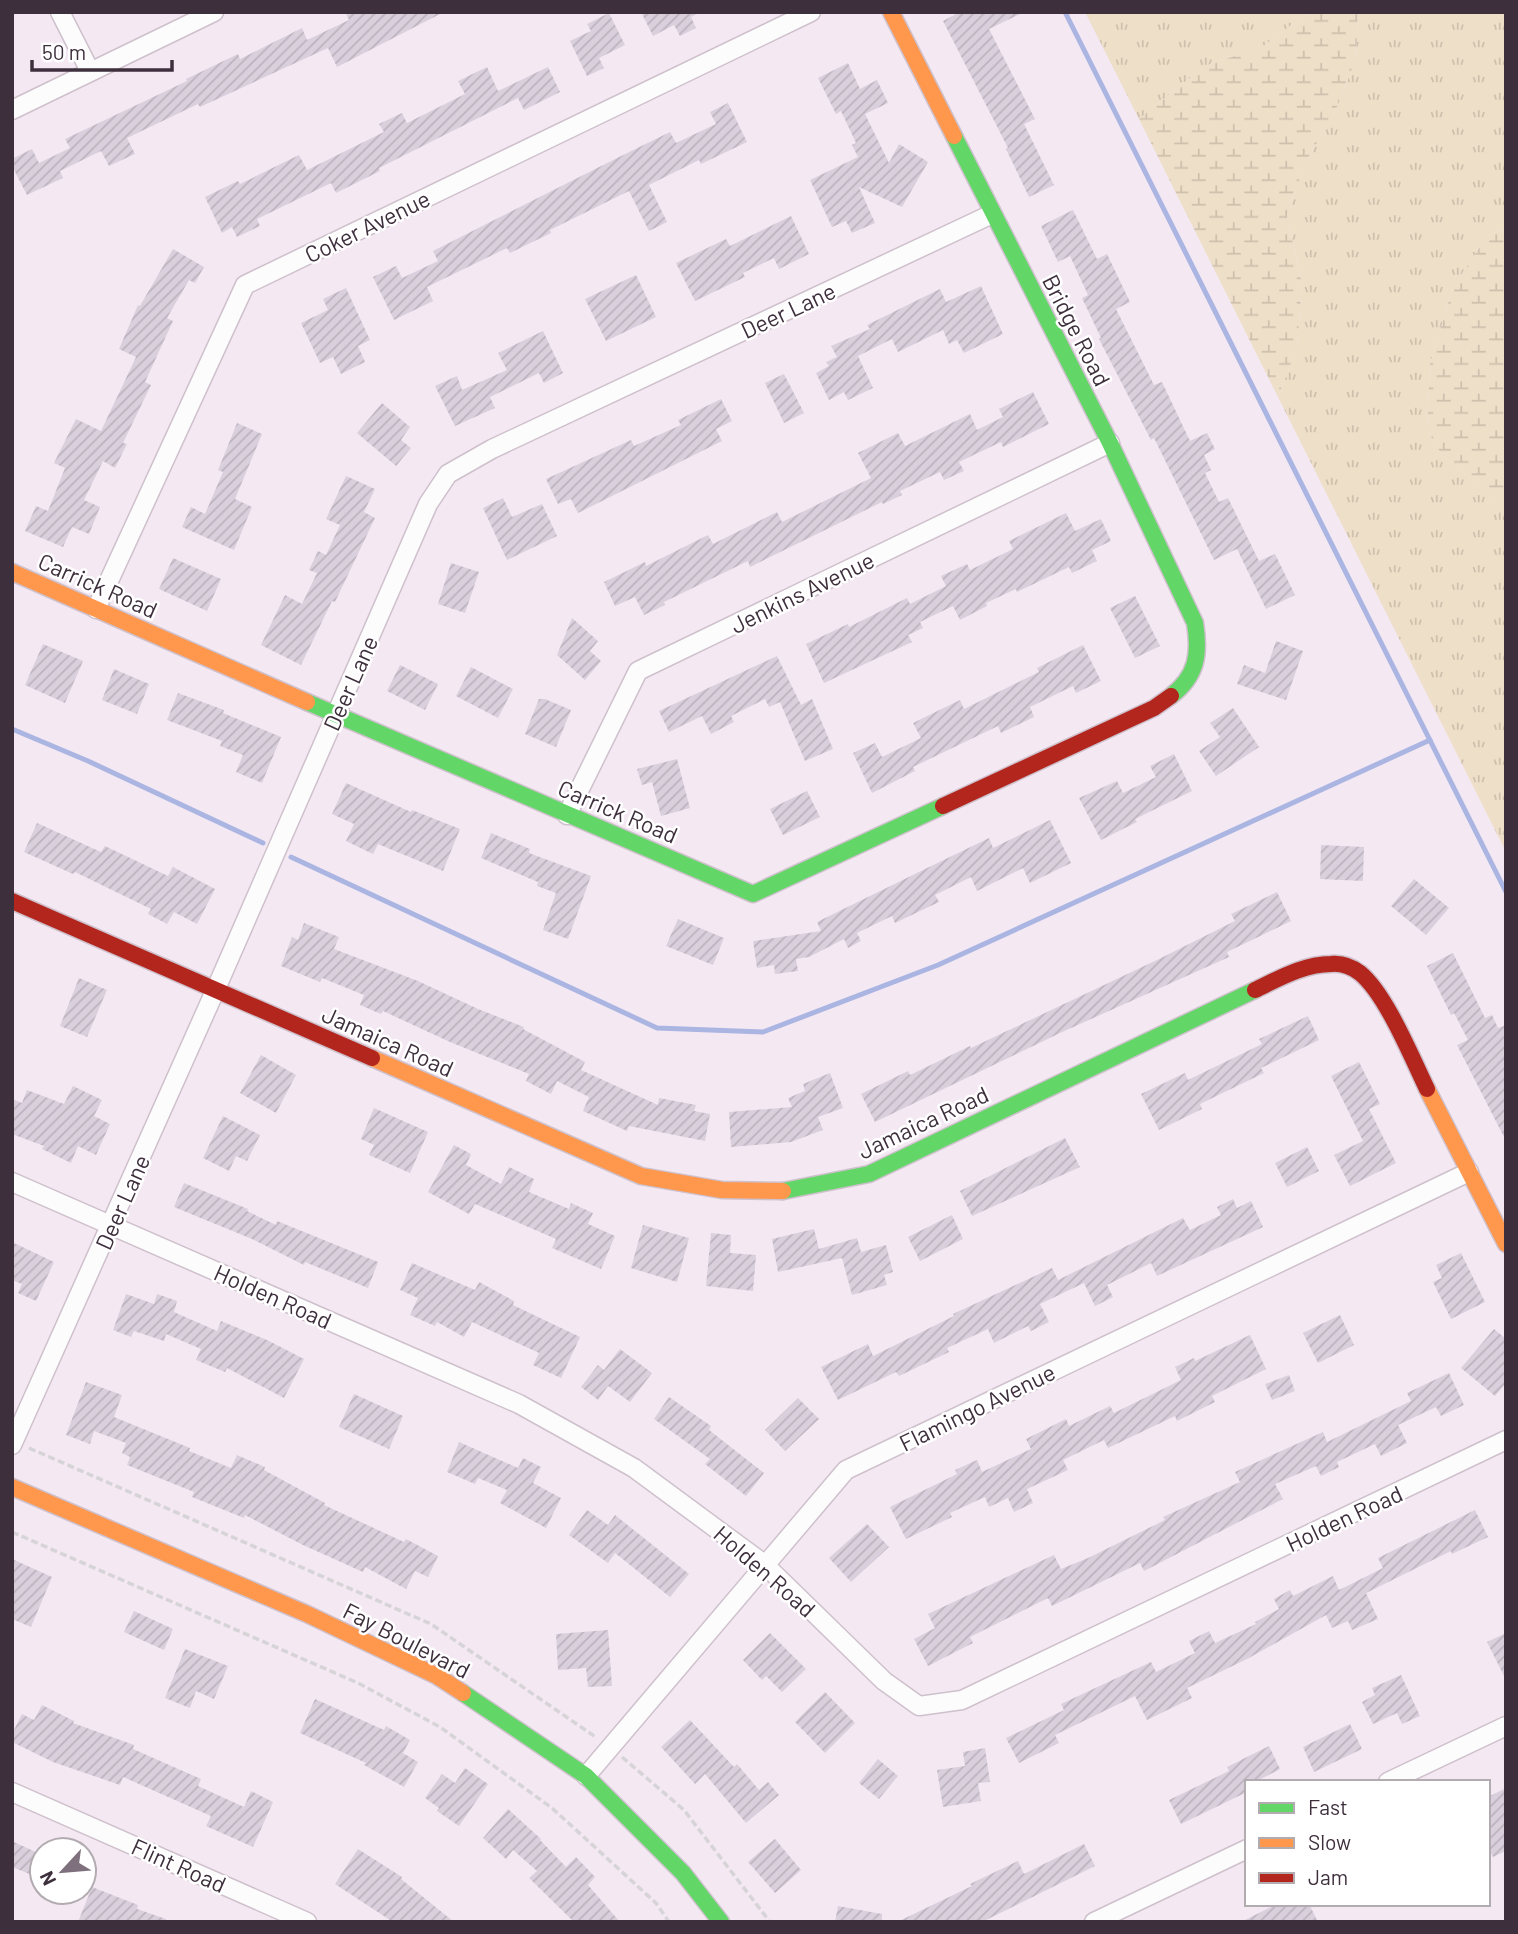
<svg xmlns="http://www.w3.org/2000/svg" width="1518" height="1934" viewBox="0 0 1518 1934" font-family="Barlow,sans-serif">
<defs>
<pattern id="grass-tufts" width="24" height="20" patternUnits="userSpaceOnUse" patternTransform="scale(1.75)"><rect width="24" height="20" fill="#eedfc8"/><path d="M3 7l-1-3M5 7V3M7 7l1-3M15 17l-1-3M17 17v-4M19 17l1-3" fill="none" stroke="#cdc0ad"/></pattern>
<pattern id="wetland-marsh" width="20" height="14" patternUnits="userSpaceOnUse" patternTransform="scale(1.75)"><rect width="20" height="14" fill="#eedfc8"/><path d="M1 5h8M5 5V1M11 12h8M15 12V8" fill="none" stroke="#cdc0ad"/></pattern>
<pattern id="building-hatch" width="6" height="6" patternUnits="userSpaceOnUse" patternTransform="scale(1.75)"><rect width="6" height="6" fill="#dad0dd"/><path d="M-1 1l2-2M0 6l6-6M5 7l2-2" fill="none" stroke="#bcb3bf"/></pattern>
</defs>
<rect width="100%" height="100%" fill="#f4e8f3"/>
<g fill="url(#grass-tufts)">
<path d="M1085 12H1309L1262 47 1205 66 1139 119Z"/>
<path d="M1358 12H1506V228L1488 235 1453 287 1430 364 1427 430 1442 455 1484 489 1506 513V852L1278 397 1297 347 1302 284 1287 216 1305 163 1334 114 1356 59Z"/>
</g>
<g fill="url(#wetland-marsh)">
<path d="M1309 12H1358L1356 59 1334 114 1305 163 1287 216 1302 284 1297 347 1278 397 1139 119 1205 66 1262 47Z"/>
<path d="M1506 228V513L1484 489 1442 455 1427 430 1430 364 1453 287 1488 235Z"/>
</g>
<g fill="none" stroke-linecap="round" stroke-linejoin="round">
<g stroke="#abb5e2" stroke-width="5">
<path d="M1065 12 1506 892"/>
<path d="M12 729 88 761 263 843"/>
<path d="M291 857 657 1028 763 1032 938 965 1430 740"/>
</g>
</g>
<g fill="url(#building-hatch)">
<path d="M345 12H444L337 67 328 48 200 107 198 104 127 138 135 154 109 166 101 151 60 171 63 178 27 195 12 166V159L32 149 39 163 70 148 65 139 187 81 186 79 238 54 240 59 302 28 307 40 349 20Z"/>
<path d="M641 12H701L691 17 696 28 680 36 674 25 653 36Z"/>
<path d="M960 12H1024L989 29 1035 119 1024 124 1054 185 1029 197 1006 149 1008 148 943 21Z"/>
<path d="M609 13 625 45 599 58 604 68 587 76 570 41 591 31 587 24Z"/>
<path d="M848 63 860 89 877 80 888 103 865 114 889 163 899 144 928 162 902 207 859 187 875 223 852 233 846 221 832 227 810 180 858 157 852 145 856 143 841 111 836 114 818 78Z"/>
<path d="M487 67 498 91 548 67 560 92 524 110 518 98 379 168 380 171 336 193 331 183 257 219 260 226 237 237 232 227 222 233 205 197 238 181 240 184 299 155 307 170 384 132 379 124 402 113 407 123 465 94 458 81Z"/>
<path d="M728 103 747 142 701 164 699 160 649 185 667 222 649 231 629 191 550 230 551 233 510 253 507 248 427 287 433 301 394 320 373 277 396 266 402 278 438 261 433 251 617 158 670 132 676 143 716 124 710 112Z"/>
<path d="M1073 210 1097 259 1107 254 1130 302 1116 309 1154 385 1162 382 1190 441 1207 433 1215 449 1204 455 1211 470 1205 473 1219 502 1228 498 1259 561 1275 554 1295 595 1266 609 1237 549 1214 560 1154 438 1151 440 1099 339 1101 338 1082 298 1088 295 1070 256 1058 262 1041 226Z"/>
<path d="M791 216 809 254 779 269 774 258 743 273 745 277 695 301 676 263 726 239 730 246Z"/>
<path d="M173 249 204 267 195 283 189 280 167 318 173 321 145 382 151 385 123 443 127 444 115 468 103 461 84 500 100 507 89 534 72 527 63 547 25 531 36 506 48 511 65 468 54 463 76 419 101 431 136 357 119 349 138 305 140 306Z"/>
<path d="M636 275 656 317 606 341 585 299Z"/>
<path d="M981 286 1003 334 964 353 957 340 949 344 943 330 898 352 892 339 858 356 873 388 848 400 844 392 829 400 816 373 829 366 826 362 837 357 831 346 870 329 867 325 940 289 946 302Z"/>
<path d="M346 288 370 340 358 346 365 362 341 374 333 357 320 363 301 323 328 310 323 299Z"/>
<path d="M543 331 563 373 544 383 539 373 490 397 495 408 455 426 435 386 457 376 462 390 507 370 498 353Z"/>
<path d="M784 374 804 413 784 423 765 383Z"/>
<path d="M1033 392 1049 424 1003 447 1001 442 959 462 964 471 944 480 940 472 900 491 902 495 883 504 882 502 750 567 748 561 664 602 665 605 644 615 635 597 615 606 604 582 645 562 646 566 708 535 713 544 777 512 782 522 871 478 858 453 898 433 905 446 970 414 977 430 1003 417 999 409Z"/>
<path d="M721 399 732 421 716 429 722 441 578 513 571 499 558 504 546 479 631 440 634 446 681 425 678 420Z"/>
<path d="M382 403 410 427 401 440 411 448 396 466 357 433Z"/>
<path d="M237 423 262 434 235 499 252 507 234 550 182 527 191 507 205 514 223 472 218 470Z"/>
<path d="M346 476 375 489 364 512 375 518 335 602 332 601 301 665 261 645 285 595 302 604 317 573 309 570 318 551 326 555 340 525 326 519Z"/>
<path d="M503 498 512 517 542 504 557 536 507 560 483 508Z"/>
<path d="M1066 513 1075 531 1101 519 1111 541 1092 550 1097 561 1072 573 1069 567 1017 592 1016 589 986 603 987 606 960 620 953 606 920 622 923 628 908 635 912 642 824 683 806 644 848 624 849 627 907 598 910 604 946 586 941 576 967 564 970 570 1013 549 1009 541Z"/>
<path d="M173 558 221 579 207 611 159 589Z"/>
<path d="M451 563 479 572 465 613 438 604Z"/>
<path d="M1135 596 1160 646 1135 658 1110 608Z"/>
<path d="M572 618 598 641 590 651 601 661 585 680 557 655Z"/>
<path d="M1276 641 1303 651 1286 700 1237 684 1244 665 1265 673Z"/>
<path d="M43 644 83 661 65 703 25 685Z"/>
<path d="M1083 645 1101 681 1076 693 1073 686 1030 707 1034 717 1001 733 998 726 913 767 915 771 872 793 853 753 875 743 882 757 921 738 913 723 960 700 964 709 1039 672 1037 668Z"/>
<path d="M777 656 801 705 812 699 833 749 805 761 780 702 769 707 765 699 731 716 734 722 711 734 702 716 669 732 659 711Z"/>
<path d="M400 665 438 684 425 710 387 691Z"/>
<path d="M471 667 513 689 498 718 456 696Z"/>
<path d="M114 669 149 684 137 714 102 700Z"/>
<path d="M178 693 224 710 223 713 281 737 262 783 236 772 243 755 220 746 222 741 167 720Z"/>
<path d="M539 699H545L571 710 556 747 525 734Z"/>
<path d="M1233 708 1259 747 1216 776 1199 751 1220 737 1210 723Z"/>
<path d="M1174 754 1192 791 1135 819 1137 822 1101 840 1079 798 1117 781 1123 793 1156 777 1150 766Z"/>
<path d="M677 759 690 808 661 816 652 782 642 785 637 769Z"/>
<path d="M346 783 411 812 412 810 460 829 443 871 378 844 373 854 346 841 354 824 332 814Z"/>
<path d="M807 791 820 817 783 835 770 809Z"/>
<path d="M1050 820 1071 863 1030 883 1023 868 977 891 971 877 935 895 939 902 895 923 892 916 857 933 861 941 848 948 844 939 809 957 796 959 798 971 775 974 774 965 757 968 753 941 821 931 817 922 923 870 989 838 993 848Z"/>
<path d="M37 823 101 852 105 846 168 876 173 867 215 889 197 924 174 912 167 924 148 914 151 909 75 872 73 874 24 852Z"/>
<path d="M491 833 530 849 529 853 591 876 568 939 543 930 556 893 537 886 538 882 481 858Z"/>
<path d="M1321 845 1364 847 1363 881 1320 879Z"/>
<path d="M1414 879 1449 908 1426 935 1391 906Z"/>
<path d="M1277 892 1291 921 1227 952 1229 957 1060 1033 875 1122 861 1094 908 1071 910 1075 970 1046 971 1048 1159 959 1235 921 1231 914Z"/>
<path d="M678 919 724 938 713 965 666 946Z"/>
<path d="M304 923 339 937 334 949 418 981 478 1009 524 1027 523 1029 585 1062 581 1070 658 1105 659 1098 696 1105 694 1111 710 1114 705 1141 629 1126 627 1131 583 1111 589 1097 557 1081 551 1094 526 1081 529 1074 450 1042 383 1011 381 1014 360 1005 364 995 322 978 320 982 281 966 292 937 298 940Z"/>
<path d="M1453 953 1485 1018 1492 1015 1498 1028 1506 1025V1141L1457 1045 1468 1040 1454 1013 1451 1015 1427 966Z"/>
<path d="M79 978 107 990 87 1037 60 1026Z"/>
<path d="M1308 1016 1319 1040 1261 1068 1264 1073 1200 1104 1202 1109 1159 1130 1141 1094 1185 1073 1188 1080 1262 1044 1259 1039Z"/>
<path d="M261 1055 296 1075 276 1113 240 1093Z"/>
<path d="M1359 1062 1380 1104 1369 1109 1396 1163 1350 1186 1334 1155 1363 1141 1331 1076Z"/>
<path d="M830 1073 843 1108 818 1117 823 1130 791 1142 731 1147 729 1112 792 1107 788 1098 805 1091 803 1084Z"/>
<path d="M73 1086 102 1100 94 1116 110 1124 96 1155 78 1146 71 1163 42 1149 44 1146 12 1134V1099L22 1103 27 1090 64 1104Z"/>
<path d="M374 1108 428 1132 410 1173 369 1155 374 1145 361 1139Z"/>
<path d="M223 1116 260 1135 247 1161 236 1156 229 1171 203 1158Z"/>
<path d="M1065 1138 1080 1167 972 1216 960 1191Z"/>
<path d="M454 1145 471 1154 466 1165 501 1184 509 1167 534 1179 529 1192 569 1209 571 1203 593 1213 588 1224 615 1236 601 1269 552 1248 556 1239 475 1204 469 1214 428 1192Z"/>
<path d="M1307 1147 1319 1171 1287 1187 1275 1163Z"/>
<path d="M184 1183 248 1209 247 1211 276 1225 277 1221 378 1262 368 1288 305 1262 304 1265 252 1239 174 1207Z"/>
<path d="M1233 1199 1237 1208 1251 1201 1263 1227 1157 1276 1151 1263 1107 1285 1113 1297 1095 1306 1084 1283 1040 1304 1049 1322 1031 1331 1028 1326 994 1343 988 1329 947 1348 949 1352 899 1376 896 1372 838 1400 821 1367 868 1344 873 1356 954 1316 953 1314 1052 1268 1058 1280 1183 1218 1190 1230 1221 1215 1217 1207Z"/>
<path d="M952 1215 963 1239 920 1261 908 1237Z"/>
<path d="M643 1225 689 1238 677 1282 631 1268Z"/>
<path d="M814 1229 819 1249 857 1238 861 1252 886 1245 893 1272 884 1275 887 1285 852 1295 842 1258 778 1272 772 1239Z"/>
<path d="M711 1233 731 1235 730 1253 756 1255 753 1291 706 1286Z"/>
<path d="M12 1242 54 1262 36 1301 18 1293 22 1284 12 1280Z"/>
<path d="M1461 1253 1485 1302 1451 1319 1433 1282 1442 1278 1436 1265Z"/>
<path d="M412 1263 475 1290 479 1282 514 1301 513 1305 580 1337 561 1378 533 1365 539 1353 472 1322 464 1337 437 1322 435 1326 410 1315 418 1298 400 1290Z"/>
<path d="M126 1294 154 1304 157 1294 177 1301 174 1312 217 1331 221 1321 267 1340 304 1359 284 1398 227 1368 225 1372 196 1360 201 1349 166 1334 164 1341 134 1331 131 1337 113 1330Z"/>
<path d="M1340 1315 1354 1345 1318 1363 1303 1333Z"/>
<path d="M1494 1329 1506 1339V1383L1495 1396 1461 1368Z"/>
<path d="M1250 1335 1266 1369 1212 1396 1215 1402 1177 1421 1175 1416 1108 1448 1104 1440 1063 1460 1068 1470 1027 1489 1033 1503 1014 1512 1008 1498 989 1507 985 1497 950 1513 952 1517 906 1539 890 1507 957 1474 955 1470 977 1460 982 1472 1031 1449 1026 1439 1066 1419 1069 1426 1110 1406 1114 1413 1181 1380 1175 1367 1194 1358 1195 1361Z"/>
<path d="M620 1349 652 1373 630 1402 608 1386 598 1400 581 1387 598 1365 604 1370Z"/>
<path d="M1449 1373 1464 1405 1441 1416 1436 1407 1398 1425 1407 1443 1381 1456 1375 1444 1337 1462 1339 1467 1321 1476 1316 1466 1275 1484 1283 1499 1144 1571 1140 1563 1052 1606 1048 1598 970 1637 973 1643 928 1666 914 1639 935 1628 928 1614 1054 1555 1061 1569 1088 1558 1165 1520 1163 1517 1240 1482 1235 1472 1323 1432 1327 1442 1411 1401 1407 1393Z"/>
<path d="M1289 1375 1295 1391 1272 1400 1265 1384Z"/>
<path d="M86 1382 122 1395 114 1417 190 1448 189 1451 231 1468 237 1455 265 1467 264 1470 325 1503 324 1505 404 1542 406 1539 438 1556 428 1577 415 1571 406 1589 365 1567 363 1572 303 1545 245 1515 244 1518 192 1497 194 1492 127 1465 130 1457 122 1453 126 1443 94 1431 90 1444 66 1435Z"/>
<path d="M354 1394 403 1416 389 1449 339 1427Z"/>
<path d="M669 1397 711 1426 709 1430 764 1473 746 1496 705 1464 710 1459 654 1419Z"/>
<path d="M798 1398 819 1419 785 1451 765 1430Z"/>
<path d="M459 1442 518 1468 523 1458 541 1467 533 1483 561 1498 546 1528 500 1503 507 1490 478 1478 475 1484 447 1472Z"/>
<path d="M587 1510 608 1525 615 1515 689 1574 670 1597 615 1553 608 1563 569 1535Z"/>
<path d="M1475 1510 1488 1537 1452 1554 1451 1551 1366 1593 1378 1619 1352 1630 1348 1621 1332 1628 1326 1615 1247 1659 1187 1688 1192 1698 1147 1720 1135 1696 1055 1735 1059 1743 1019 1763 1006 1738 1064 1710 1061 1704 1151 1662 1156 1672 1195 1653 1189 1641 1209 1631 1215 1643 1256 1624 1255 1622 1279 1609 1274 1599 1290 1590 1293 1596 1333 1576 1339 1590 1383 1568 1378 1558Z"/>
<path d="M867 1524 889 1547 851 1582 829 1558Z"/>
<path d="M12 1559 52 1577 31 1627 12 1619Z"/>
<path d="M134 1611 173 1629 164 1650 124 1632Z"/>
<path d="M608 1630 612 1686 588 1687 586 1668 558 1670 556 1634Z"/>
<path d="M770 1633 806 1669 782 1692 766 1676 762 1680 743 1660Z"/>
<path d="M1506 1633V1680L1487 1642Z"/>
<path d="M185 1649 228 1666 214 1699 196 1691 190 1708 165 1698Z"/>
<path d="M1401 1675 1420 1716 1402 1724 1397 1713 1373 1724 1362 1702 1375 1695 1372 1688Z"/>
<path d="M825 1692 855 1723 825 1753 795 1722Z"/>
<path d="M315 1699 384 1730 386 1726 410 1740 403 1753 418 1762 404 1787 364 1765 366 1763 300 1733Z"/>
<path d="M42 1705 74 1721 73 1723 134 1745 133 1749 201 1779 198 1786 244 1807 251 1791 273 1802 253 1847 206 1826 211 1816 123 1777 120 1785 53 1762 12 1742V1734L22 1714 34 1720Z"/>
<path d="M690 1720 734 1767 737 1764 759 1790 768 1782 779 1795 746 1823 705 1774 695 1784 661 1747Z"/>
<path d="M1350 1724 1362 1749 1314 1772 1303 1747Z"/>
<path d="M1269 1746 1280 1769 1255 1782H1247V1792L1181 1824 1169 1800 1229 1771 1227 1767Z"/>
<path d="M985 1748 990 1782 978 1783 981 1801 943 1807 937 1770 965 1766 963 1752Z"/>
<path d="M878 1759 898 1776 879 1799 859 1783Z"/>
<path d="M465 1768 488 1784 459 1826 437 1811 439 1808 425 1798 442 1774 455 1783Z"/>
<path d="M1506 1788V1851L1493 1857 1488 1848V1797Z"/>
<path d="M508 1809 541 1839 540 1840 566 1867 576 1857 595 1877 588 1885 620 1922H574L529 1878 537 1871 513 1850 506 1859 483 1838Z"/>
<path d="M775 1839 801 1870 775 1893 748 1862Z"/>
<path d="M12 1841 42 1855V1879L12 1867Z"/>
<path d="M1084 1844 1095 1866 982 1922H897L972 1886 970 1884 1018 1861 1024 1874Z"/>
<path d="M358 1849 402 1877 401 1879 454 1922H393L335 1884Z"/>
<path d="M92 1887 138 1905 137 1909 166 1919V1922H78Z"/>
<path d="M1277 1904H1309L1318 1922H1241Z"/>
<path d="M838 1906 882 1914V1922H835Z"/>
</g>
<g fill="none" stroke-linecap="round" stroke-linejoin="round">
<g stroke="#cec1cc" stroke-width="21">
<g id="street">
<path d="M60 12 90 71"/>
<path d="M12 110 214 12"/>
<path d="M96 609 245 285 811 12"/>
<path d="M567 815 638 671 1110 443"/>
<path d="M12 1182 519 1404 634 1468 764 1564 884 1681 919 1706 962 1700 1506 1440"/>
<path d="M12 1445 215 991 428 504 448 474 492 449 992 214"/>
<path d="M586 1776 846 1470 1469 1172"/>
<path d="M1388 1782 1506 1726"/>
<path d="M12 1792 307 1922"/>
<path d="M1094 1922 1247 1849"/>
</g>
</g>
<g stroke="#cec1cc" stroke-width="19">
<g id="fast">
<path d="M954 136 1110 443 1195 623C1200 654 1197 676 1171 696"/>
<path d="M307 702 753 894 943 806"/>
<path d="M783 1191 869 1174 1255 990"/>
<path d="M463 1693 586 1776 683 1873 721 1922"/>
</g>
</g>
<g stroke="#cec1cc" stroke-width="19">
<g id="slow">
<path d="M891 12 954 136"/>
<path d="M12 572 307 702"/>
<path d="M372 1058 641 1176 722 1190 783 1191"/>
<path d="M1427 1089 1506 1244"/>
<path d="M12 1487 307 1614 437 1676 463 1693"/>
</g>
</g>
<g stroke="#cec1cc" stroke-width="19">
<g id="jam">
<path d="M943 806 1154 708 1171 696"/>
<path d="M12 901 372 1058"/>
<path d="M1255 990C1278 979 1304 964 1331 964 1341 963 1352 967 1360 973 1386 994 1412 1058 1427 1089"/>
</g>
</g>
<g stroke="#d7d4d7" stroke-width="3.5" stroke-dasharray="7 3.5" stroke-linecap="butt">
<path d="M29 1448 431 1624 597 1738"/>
<path d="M12 1532 358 1683 440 1727 552 1808 656 1903 669 1922"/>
<path d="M622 1757 684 1810 770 1922"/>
</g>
<use href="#street" stroke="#fdfcfd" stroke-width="18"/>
<use href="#fast" stroke="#63d668" stroke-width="16"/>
<use href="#slow" stroke="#ff974d" stroke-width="16"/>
<use href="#jam" stroke="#b3261e" stroke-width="16"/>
</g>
<g text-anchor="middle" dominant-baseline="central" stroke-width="5" stroke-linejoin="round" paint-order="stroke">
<g font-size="23" fill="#3e2f3d" stroke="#fff">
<text transform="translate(367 226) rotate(-26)">Coker Avenue</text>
<text transform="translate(788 310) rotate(-25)">Deer Lane</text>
<text transform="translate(1077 330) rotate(63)">Bridge Road</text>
<text transform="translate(98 585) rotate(24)">Carrick Road</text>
<text transform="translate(802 592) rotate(-26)">Jenkins Avenue</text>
<text transform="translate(350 683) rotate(-66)">Deer Lane</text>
<text transform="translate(618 811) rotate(23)">Carrick Road</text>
<text transform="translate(388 1041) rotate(24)">Jamaica Road</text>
<text transform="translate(923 1122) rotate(-25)">Jamaica Road</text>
<text transform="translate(122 1202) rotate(-66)">Deer Lane</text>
<text transform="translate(273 1296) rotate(24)">Holden Road</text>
<text transform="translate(977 1407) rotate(-26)">Flamingo Avenue</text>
<text transform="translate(1344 1518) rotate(-25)">Holden Road</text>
<text transform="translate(765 1571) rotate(41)">Holden Road</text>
<text transform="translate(407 1640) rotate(27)">Fay Boulevard</text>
<text transform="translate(179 1865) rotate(24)">Flint Road</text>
</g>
</g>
<rect width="1518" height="1934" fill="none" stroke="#3e2f3d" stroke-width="28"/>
<rect x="1245" y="1780" width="245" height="126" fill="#ffffff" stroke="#b2acb1" stroke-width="2"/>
<rect x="1259" y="1803" width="35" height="10" fill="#63d668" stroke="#b2acb1" stroke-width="2"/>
<text x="1308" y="1815" font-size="21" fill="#3e2f3d">Fast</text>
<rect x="1259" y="1838" width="35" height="10" fill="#ff974d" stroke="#b2acb1" stroke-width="2"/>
<text x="1308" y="1850" font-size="21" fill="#3e2f3d">Slow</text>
<rect x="1259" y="1873" width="35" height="10" fill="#b3261e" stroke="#b2acb1" stroke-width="2"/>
<text x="1308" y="1885" font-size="21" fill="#3e2f3d">Jam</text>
<g transform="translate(63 1871) rotate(244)"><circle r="33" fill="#ffffff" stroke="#b2acb1" stroke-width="2"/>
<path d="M0-5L12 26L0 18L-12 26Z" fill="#7e707d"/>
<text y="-10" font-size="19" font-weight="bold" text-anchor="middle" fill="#3e2f3d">N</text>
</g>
<path d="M32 60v10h140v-10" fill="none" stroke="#3e2f3d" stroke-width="3.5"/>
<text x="42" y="60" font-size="21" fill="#3e2f3d" stroke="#ffffff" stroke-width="5" paint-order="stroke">50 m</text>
</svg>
